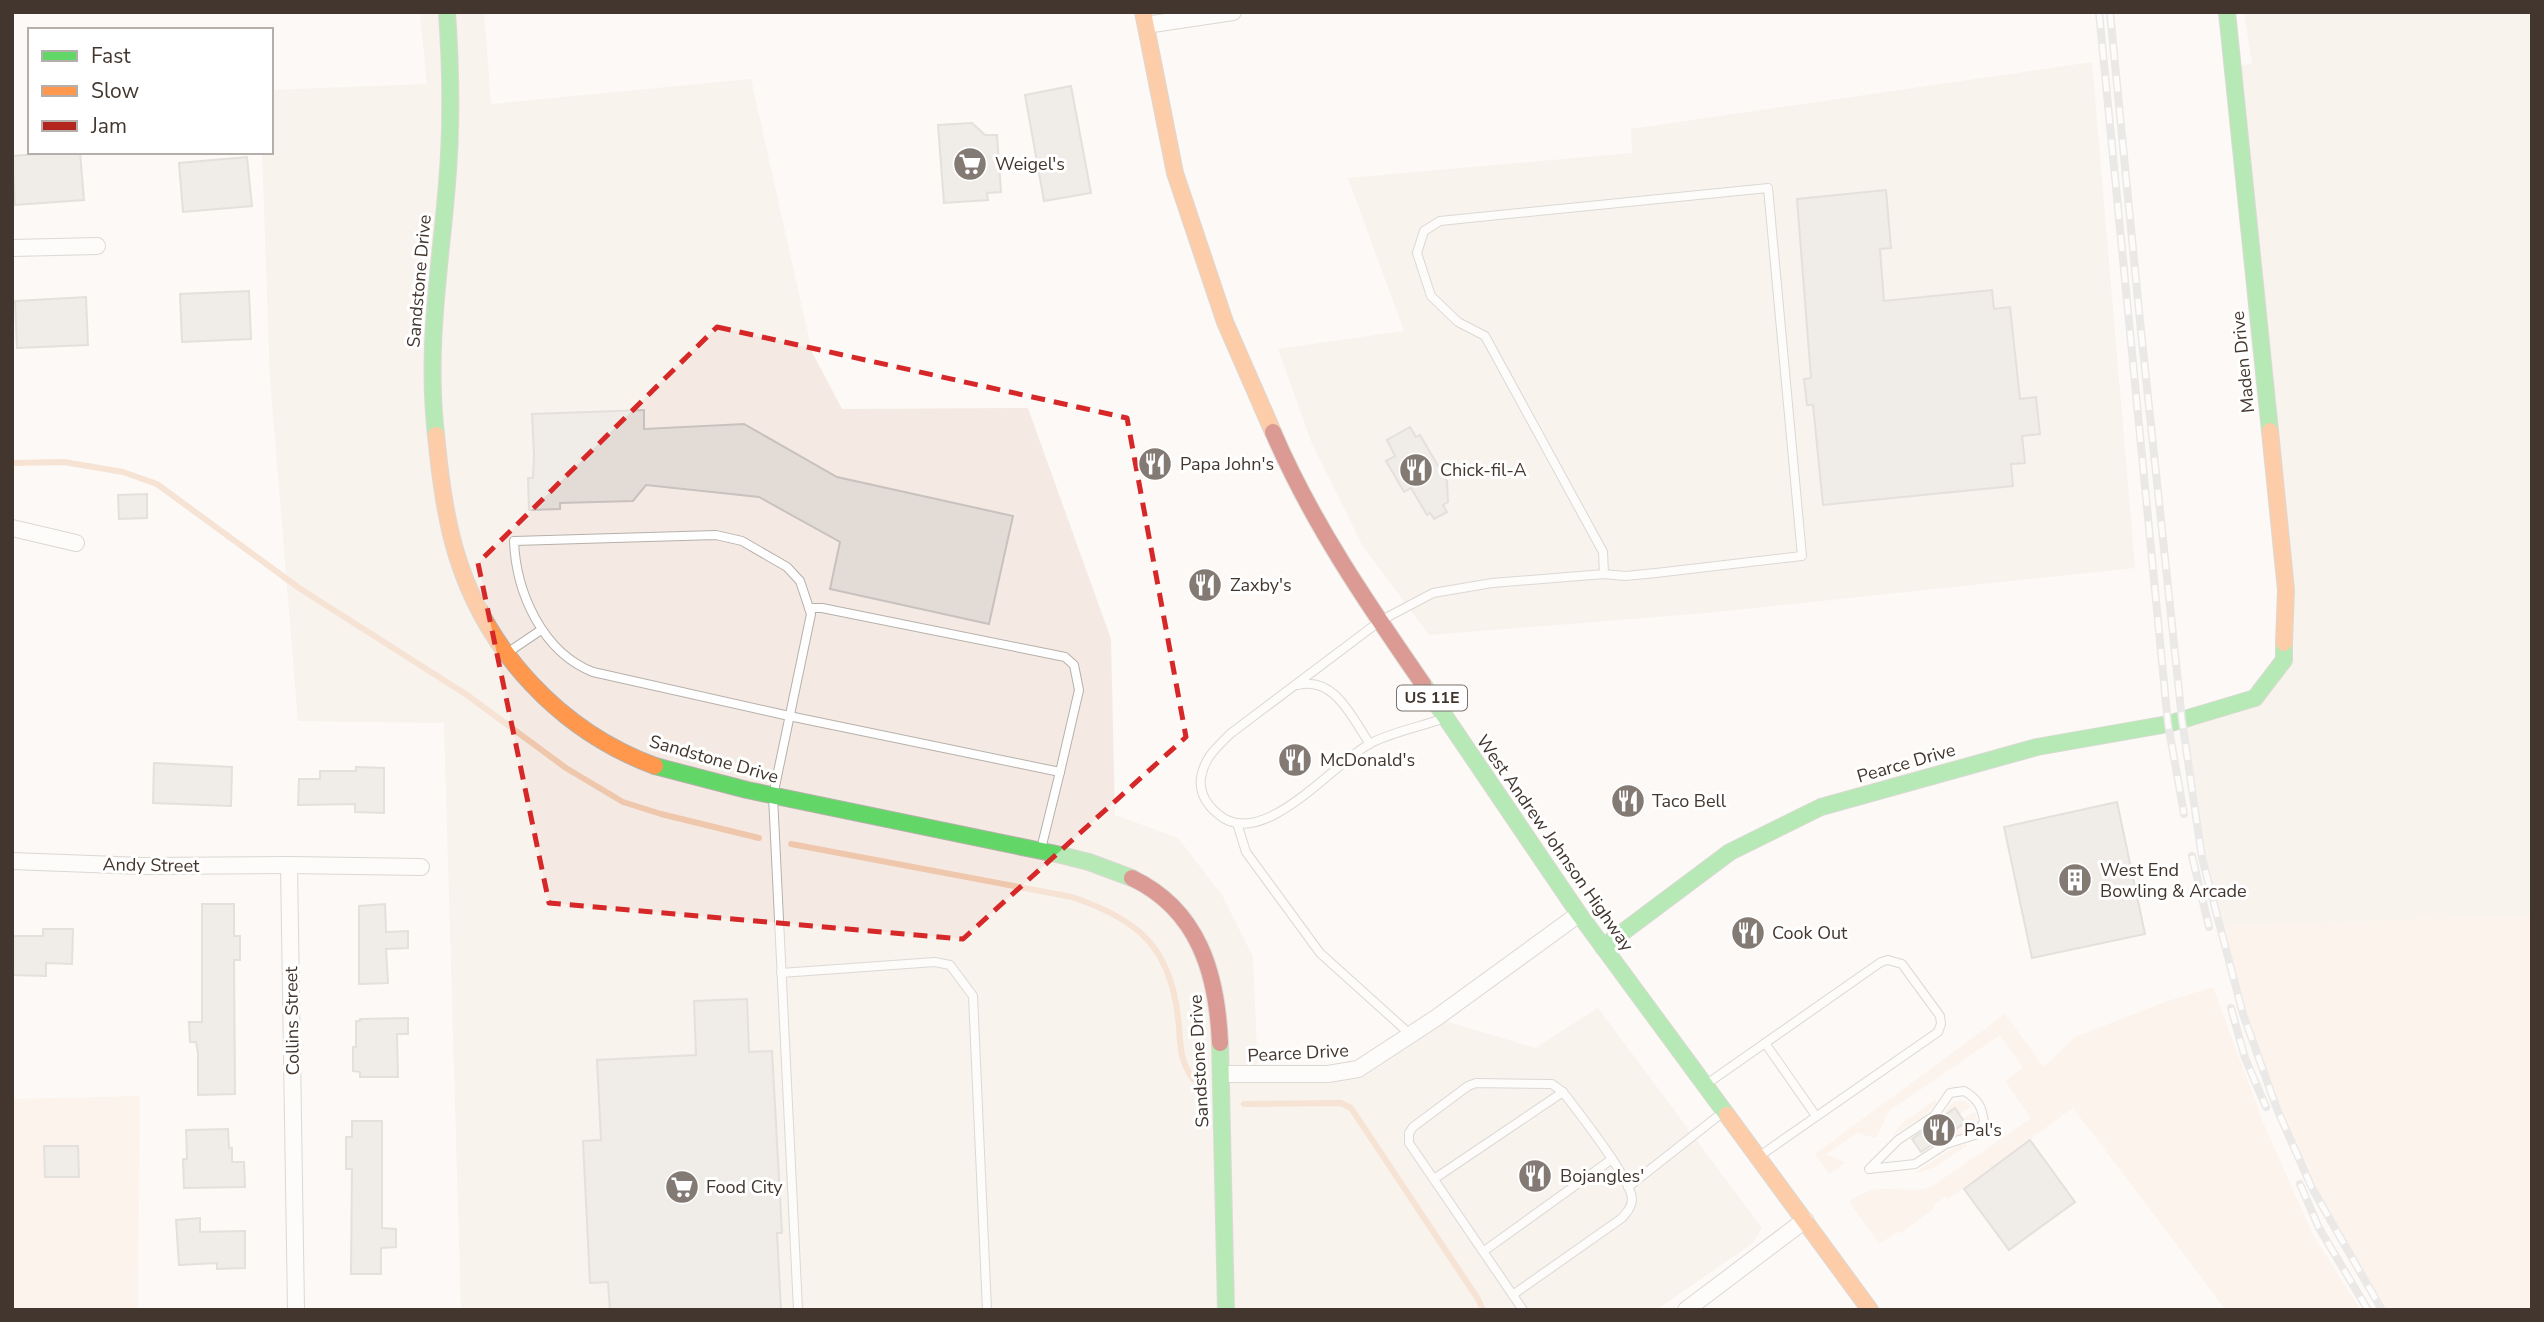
<svg xmlns="http://www.w3.org/2000/svg" width="2544" height="1322" viewBox="0 0 2544 1322" font-family="'Nunito Sans',sans-serif">
<rect width="100%" height="100%" fill="#fcf9f6"/>
<g fill="#f5eae3">
<path d="M420 12H484L491 104 751 79 812 352 842 409 1028 408 1111 639 1115 815 1178 838 1222 895 1253 957 1258 1075 1358 1069 1436 1018 1535 1048 1598 1008 1762 1228 1753 1243 1656 1310H461L444 723 298 721 270 379 262 152H271V90L427 84Z"/>
<path d="M2244 12H2532V916L2219 926 2202 858 2182 720 2255 698 2284 660 2232 66 2252 64Z"/>
<path d="M2092 62 2135 568 1707 613 1429 635 1362 545 1311 441 1278 349 1404 331 1348 178 1632 153 1631 129Z"/>
</g>
<g fill="#fdebdf">
<path d="M2532 916V1310H2382L2312 1188 2277 1109 2243 1014 2219 926Z"/>
<path d="M2213 987 2263 1122 2313 1235 2361 1310H2226L2073 1108 1948 1199 1945 1197 1933 1206V1209L1901 1233 1897 1232 1879 1244 1849 1202C1881 1178 1898 1196 1931 1187L2031 1118 2005 1081 2023 1068 2000 1035 1889 1111 1876 1138 1857 1133 1827 1154 1845 1163 1829 1174 1815 1154 2005 1014 2044 1067 2075 1037 2165 1002Z"/>
<path d="M140 1096 138 1310H12V1099Z"/>
<path d="M1936 1099V1104L1924 1116 1894 1134 1901 1124Z"/>
<path d="M1954 1101H1964L1971 1106 1959 1115 1955 1108 1937 1120Z"/>
<path d="M1972 1113H1975L1977 1120 1971 1132 1954 1136 1953 1132 1965 1123 1963 1119Z"/>
<path d="M1966 1144V1146L1935 1167 1919 1173 1916 1172 1951 1149Z"/>
</g>
<g fill="none" stroke-linecap="round" stroke-linejoin="round">
<g stroke="#efc7ac" stroke-width="6">
<path d="M12 463 64 462 123 472 157 484 299 588 467 695 566 768 623 802 661 814 759 838"/>
<path d="M791 844 1072 897C1137 919 1170 946 1178 1017 1181 1042 1178 1058 1193 1079"/>
<path d="M1244 1104 1341 1103 1351 1108 1478 1299 1483 1310"/>
</g>
</g>
<g fill="#e2dbd6" stroke="#c8c1bd" stroke-width="2">
<path d="M1071 86 1091 193 1044 201 1025 95Z"/>
<path d="M972 123 985 135H997L1001 192 987 193 988 200 944 203 938 125Z"/>
<path d="M64 152H80L84 200 15 205 12 156Z"/>
<path d="M247 157 252 206 183 212 179 163Z"/>
<path d="M1886 190 1891 248 1880 249 1884 301 1992 290 1994 309 2010 307 2020 399 2036 397 2040 434 2022 436 2025 463 2011 464 2013 486 1823 505 1813 405H1807L1804 379 1811 378 1797 199Z"/>
<path d="M249 291 251 339 182 342 180 294Z"/>
<path d="M86 297 88 345 17 348 15 301Z"/>
<path d="M644 410V429L744 424 837 477 1013 516 989 624 830 589 840 542 759 497 646 485 633 501 560 503V509L529 510 528 478H533L534 455 532 414Z"/>
<path d="M1410 427 1416 437 1420 435 1447 481 1448 502 1443 505 1447 512 1434 519 1430 513 1427 515 1411 488 1404 492 1386 461 1395 456 1387 440Z"/>
<path d="M147 494V518L119 519 118 495Z"/>
<path d="M154 763 232 767 231 806 153 803Z"/>
<path d="M356 767 384 768V813L355 812V804L298 805 299 779H320V771H356Z"/>
<path d="M2117 802 2145 934 2032 958 2004 827Z"/>
<path d="M202 904H234V936H240V960H234L235 1094 198 1095V1053L196 1042H190L189 1022H202Z"/>
<path d="M385 904 386 932 408 931V948L386 949 388 983 359 984V906Z"/>
<path d="M43 929H73L72 964 46 963V976L12 975V936H43Z"/>
<path d="M747 999 749 1052 772 1051 782 1233H777L781 1310H610L608 1282 590 1283 583 1141 601 1140 597 1060 696 1055 694 1001Z"/>
<path d="M408 1018V1034H397L398 1077H360V1072L353 1071V1047H356V1021H360V1019Z"/>
<path d="M1955 1108 1965 1123 1921 1152 1912 1139Z"/>
<path d="M352 1121H382V1228L396 1229V1247L381 1248V1274H351L352 1169H346V1137H352Z"/>
<path d="M228 1129 229 1148H232V1162H244L245 1187 184 1188 183 1159H187L186 1130Z"/>
<path d="M2030 1140 2075 1202 2009 1250 1964 1189Z"/>
<path d="M44 1146H78L79 1177H45Z"/>
<path d="M200 1218V1232L245 1231V1268L217 1269V1263L179 1265 176 1220Z"/>
</g>
<g fill="none" stroke-linecap="round" stroke-linejoin="round">
<g stroke="#b6b0ab" stroke-width="10">
<g id="lane">
<path d="M809 608H822L1065 657 1074 665 1079 690 1060 772"/>
<path d="M507 653 541 630"/>
<path d="M1298 685C1335 676 1352 718 1370 744"/>
<path d="M1442 719C1419 727 1393 732 1371 743 1333 763 1262 853 1218 814 1206 804 1199 793 1201 778 1204 758 1216 748 1230 734L1380 621 1433 593 1492 583 1604 574 1625 576 1656 573 1802 556 1768 188 1440 221 1424 231 1417 253 1431 296 1458 322 1485 336 1603 552 1604 574"/>
<path d="M1237 823 1246 852 1320 953 1411 1035"/>
<path d="M781 973 935 962 950 965 973 996 987 1310"/>
<path d="M1765 1043 1816 1116"/>
<path d="M1708 1083 1881 962 1888 960 1902 964 1940 1016 1941 1024 1938 1032 1761 1155"/>
<path d="M1964 1091C1978 1099 1982 1107 1984 1122L1975 1135 1946 1144 1915 1164 1869 1169 1898 1140 1934 1116 1950 1093Z"/>
<path d="M1434 1179 1563 1092"/>
<path d="M1628 1187 1722 1113"/>
<path d="M1484 1251 1612 1159"/>
<path d="M1514 1294 1622 1218C1627 1212 1632 1207 1632 1199 1631 1178 1578 1112 1563 1092L1552 1084 1476 1083 1468 1086 1413 1127 1409 1133V1143L1523 1310"/>
<path d="M798 1310 773 796 811 614 800 581 787 567 742 541 716 535 514 541C516 592 542 652 593 672L789 716 1060 772 1041 849"/>
</g>
</g>
<g stroke="#b6b0ab" stroke-width="18">
<g id="street">
<path d="M1146 25 1233 12"/>
<path d="M12 248 97 246"/>
<path d="M12 528 76 543"/>
<path d="M12 861 143 866 289 865"/>
<path d="M1221 1074H1328L1358 1069 1436 1018 1579 914"/>
<path d="M296 1310 289 865 421 867"/>
<path d="M1686 1310 1805 1220"/>
</g>
</g>
<g stroke="#b6b0ab" stroke-width="18">
<g id="fast">
<path d="M2227 12 2270 431"/>
<path d="M436 435C426 347 440 270 447 184 452 126 451 69 447 12"/>
<path d="M1423 684 1579 914 1727 1115"/>
<path d="M655 766 747 790 1061 855 1089 862 1132 878"/>
<path d="M1603 947 1730 852 1821 807 2037 747 2168 724 2255 698 2284 660V643"/>
<path d="M1220 1043 1226 1310"/>
</g>
</g>
<g stroke="#b6b0ab" stroke-width="18">
<g id="slow">
<path d="M1143 12 1175 173 1225 322 1273 432"/>
<path d="M2270 431 2286 590 2284 643"/>
<path d="M436 435C440 475 445 517 457 556 487 652 560 731 655 766"/>
<path d="M1727 1115 1870 1310"/>
</g>
</g>
<g stroke="#b6b0ab" stroke-width="18">
<g id="jam">
<path d="M1273 432C1312 523 1367 603 1423 684"/>
<path d="M1132 878C1199 910 1217 974 1220 1043"/>
</g>
</g>
<use href="#lane" stroke="#fffefe" stroke-width="8"/>
<use href="#street" stroke="#fffefe" stroke-width="16"/>
<use href="#fast" stroke="#63d668" stroke-width="16"/>
<use href="#slow" stroke="#ff974d" stroke-width="16"/>
<use href="#jam" stroke="#b3261e" stroke-width="16"/>
<g stroke="#d7d5d4" stroke-width="8">
<g id="rail">
<path d="M2099 12 2168 724 2184 814"/>
<path d="M2110 12 2140 321 2182 720 2202 858 2243 1014 2277 1109 2312 1188 2382 1310"/>
<path d="M2192 856 2209 927"/>
<path d="M2231 1008 2245 1058 2266 1107"/>
<path d="M2300 1184 2319 1228 2368 1310"/>
</g>
</g>
<use href="#rail" stroke="#fff" stroke-width="5" stroke-dasharray="16" stroke-linecap="butt"/>
</g>
<path d="M0 0H2544V1322H0ZM717 327 1127 418 1186 737 963 939 549 903 478 563Z" fill="#fcf9f6" fill-opacity=".55" fill-rule="evenodd"/>
<path fill="none" stroke="#d62828" stroke-width="5" stroke-dasharray="14 9" stroke-linejoin="round" d="M717 327 1127 418 1186 737 963 939 549 903 478 563Z"/>
<defs>
<g id="supermarket-disc" transform="scale(1.75)"><circle r="9.5" fill="#847a74" stroke="#fff"/><path d="M-6-5.5h2.5l.6 2H6L4.5 2H-2.5L-4.4-4H-6ZM-1.5 3.2a1.3 1.3 0 1 0 .1 0ZM3 3.2a1.3 1.3 0 1 0 .1 0Z" fill="#fff"/></g>
<g id="restaurant-disc" transform="scale(1.75)"><circle r="9.5" fill="#847a74" stroke="#fff"/><path d="M-5-6h1v4h1v-4h1v4h1v-4h1v5L-1.5 .5V6h-2V.5L-5-1ZM5-6V6H3V1.5H1.5Q1.5-4 5-6Z" fill="#fff"/></g>
<g id="building-disc" transform="scale(1.75)"><circle r="9.5" fill="#847a74" stroke="#fff"/><path d="M-4-6H4V6H1V3H-1V6H-4ZM-2.5-4.3h1.7v1.8h-1.7ZM.8-4.3h1.7v1.8H.8ZM-2.5-1h1.7V.8h-1.7ZM.8-1h1.7V.8H.8Z" fill="#fff"/></g>
</defs>
<g fill-rule="evenodd">
<use href="#supermarket-disc" x="970" y="164"/>
<use href="#restaurant-disc" x="1155" y="464"/>
<use href="#restaurant-disc" x="1416" y="470"/>
<use href="#restaurant-disc" x="1205" y="585"/>
<use href="#restaurant-disc" x="1295" y="760"/>
<use href="#restaurant-disc" x="1628" y="801"/>
<use href="#building-disc" x="2075" y="880"/>
<use href="#restaurant-disc" x="1748" y="933"/>
<use href="#restaurant-disc" x="1939" y="1130"/>
<use href="#restaurant-disc" x="1535" y="1176"/>
<use href="#supermarket-disc" x="682" y="1187"/>
</g>
<g text-anchor="middle" dominant-baseline="central" stroke-width="6" stroke-linejoin="round" paint-order="stroke">
<rect fill="#fff" stroke="#7b726d" stroke-width="2" x="1397" y="685.5" width="70" height="25" rx="5"/>
<g font-size="16" font-weight="bold" fill="#43362e">
<text x="1432" y="698">US 11E</text>
</g>
<g font-size="18" fill="#43362e" stroke="#fff" text-anchor="start">
<text x="995" y="164">Weigel's</text>
<text x="1180" y="464">Papa John's</text>
<text x="1440" y="470">Chick-fil-A</text>
<text x="1230" y="585">Zaxby's</text>
<text x="1320" y="760">McDonald's</text>
<text x="1652" y="801">Taco Bell</text>
<text x="2100" y="870">West End<tspan x="2100" dy="21">Bowling &amp; Arcade</tspan></text>
<text x="1772" y="933">Cook Out</text>
<text x="1964" y="1130">Pal's</text>
<text x="1560" y="1176">Bojangles'</text>
<text x="706" y="1187">Food City</text>
</g>
<g font-size="18" fill="#43362e" stroke="#fff">
<text transform="translate(419 281) rotate(-85)">Sandstone Drive</text>
<text transform="translate(2243 362) rotate(-96)">Maden Drive</text>
<text transform="translate(714 759) rotate(16)">Sandstone Drive</text>
<text transform="translate(1906 763) rotate(-16)">Pearce Drive</text>
<text transform="translate(1555 843) rotate(55)">West Andrew Johnson Highway</text>
<text transform="translate(151 865) rotate(1)">Andy Street</text>
<text transform="translate(292 1021) rotate(-91)">Collins Street</text>
<text transform="translate(1298 1053) rotate(-3)">Pearce Drive</text>
<text transform="translate(1199 1061) rotate(-93)">Sandstone Drive</text>
</g>
</g>
<rect width="2544" height="1322" fill="none" stroke="#43362e" stroke-width="28"/>
<rect x="28" y="28" width="245" height="126" fill="#ffffff" stroke="#b4afab" stroke-width="2"/>
<rect x="42" y="51" width="35" height="10" fill="#63d668" stroke="#b4afab" stroke-width="2"/>
<text x="91" y="63" font-size="21" fill="#43362e">Fast</text>
<rect x="42" y="86" width="35" height="10" fill="#ff974d" stroke="#b4afab" stroke-width="2"/>
<text x="91" y="98" font-size="21" fill="#43362e">Slow</text>
<rect x="42" y="121" width="35" height="10" fill="#b3261e" stroke="#b4afab" stroke-width="2"/>
<text x="91" y="133" font-size="21" fill="#43362e">Jam</text>
</svg>
